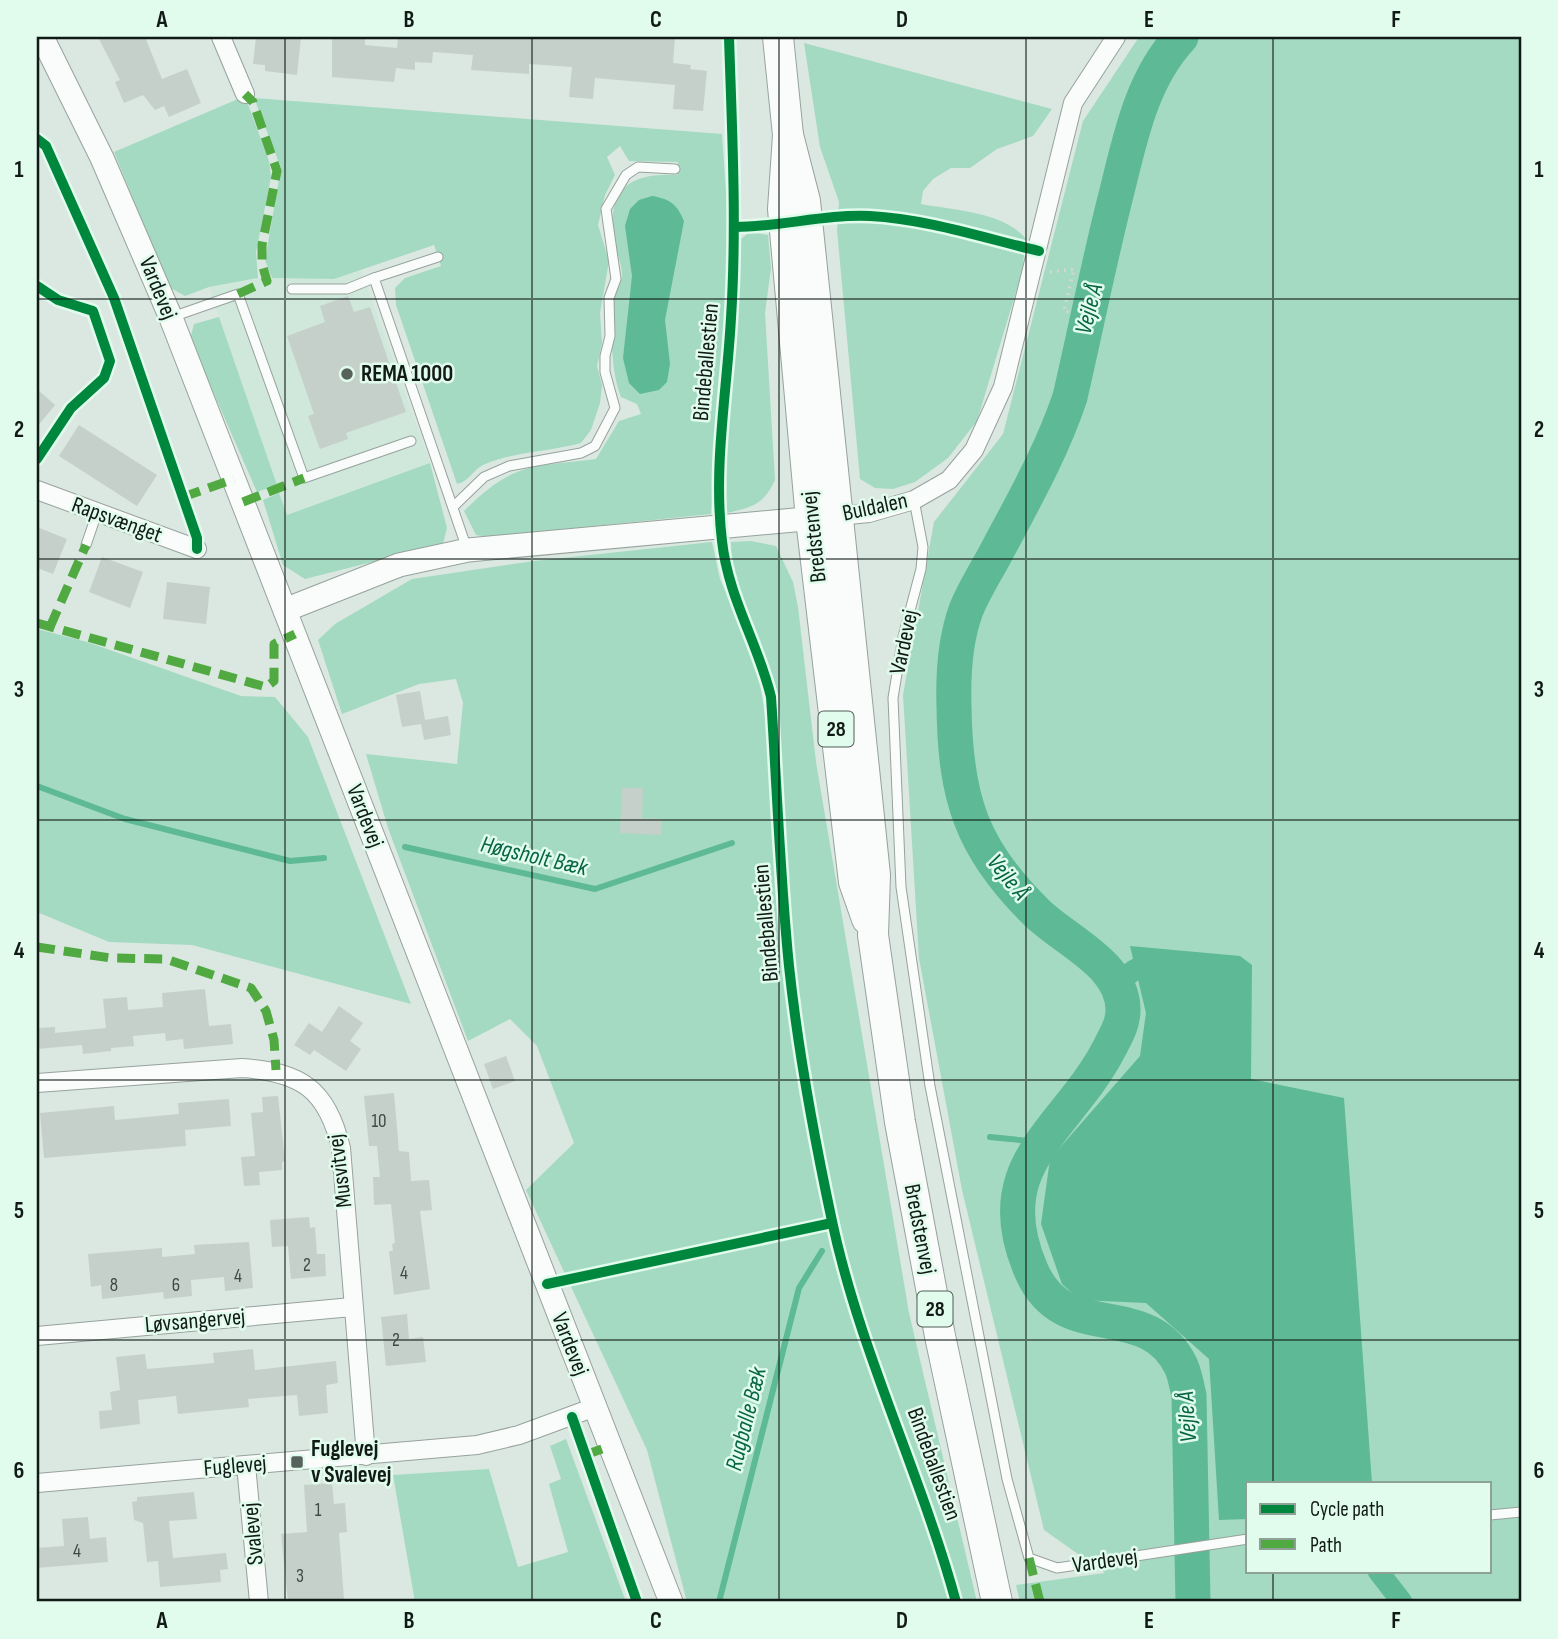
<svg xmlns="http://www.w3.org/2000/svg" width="1558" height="1639" viewBox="0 0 1558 1639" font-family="'Sofia Sans Condensed',sans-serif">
<rect width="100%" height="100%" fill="#dae8e1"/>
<path fill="#cfe8db" d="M361 270 430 463 287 515 209 287 258 278 334 279Z"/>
<g fill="#a4dac1" fill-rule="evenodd">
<path d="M1139 37H1521V1602H1020L1016 1585 1105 1573 1044 1530 962 1190 919 958 903 695 934 522 1003 434 1083 121ZM1248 1483H1490V1571H1248Z"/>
<path d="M804 43 1052 109 1033 136 997 149 970 168H951L933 179 923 191 921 204C953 210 1005 212 1026 239L1022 272 977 421 948 458 915 482 893 489 875 488 860 479 837 230 839 202 820 147Z"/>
<path d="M254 98 722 134 730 250 711 514 489 537 476 535 464 511C513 462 531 467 596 459L619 421 641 414 637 404 621 397C611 373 610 328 614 302 615 293 621 285 622 276 622 263 616 252 614 240 606 189 630 172 677 175L678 162 629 161 620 146 607 157 615 175 605 195 598 225 609 261 600 313 602 343 597 366 602 385 600 403 591 430 581 443C549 452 514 451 483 465 473 470 468 482 457 484L396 305 395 288 405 278 441 266 434 245 334 279 272 278 265 260 281 168Z"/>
<path d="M238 99H246L269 161 271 177 256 252 258 278 209 287 185 296 169 287 114 152Z"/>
<path d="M750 232 768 235 771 268 765 313 775 480C763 505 753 507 727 513L723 489 738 241Z"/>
<path d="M219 317 277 485 257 492 190 339 194 324Z"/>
<path d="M430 463 447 528 443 544 305 579 283 565 263 500 279 493 287 515Z"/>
<path d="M751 541 776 546 793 582 798 607 816 762 909 1313 977 1602H687L647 1450 526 1190 574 1143 537 1046 510 1019 468 1041 388 828 366 754 457 764 463 703 456 679 419 684 342 714 318 640 335 624 412 579 534 561 712 542 720 579 757 663 766 722 782 970 800 1098 813 1094 797 993 774 701 766 657 732 575 731 542Z"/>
<path d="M37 629 87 642 241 696 275 697 308 737 411 1004 192 945 109 942 37 912Z"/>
<path d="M566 1439 626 1602H415L393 1475 489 1469 518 1567 568 1552 549 1484 561 1479 550 1446Z"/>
</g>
<g fill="#5db996">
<path d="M652 196C670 199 677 204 684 221L665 320 670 364 667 382 659 390 640 394 629 383 623 358 632 276 625 226 630 209 639 200Z"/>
<path d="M1130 946 1240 956 1252 965 1251 1079 1344 1098 1372 1483H1248V1519L1219 1520 1209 1359 1146 1303 1080 1300 1062 1284 1041 1224 1050 1159 1140 1056 1146 1013Z"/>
</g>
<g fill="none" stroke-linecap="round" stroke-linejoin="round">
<g stroke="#5db996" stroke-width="6">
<path d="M37 786 125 819 290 861 324 858"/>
<path d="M405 847 595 889 732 843"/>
<path d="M990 1137 1039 1142"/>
<path d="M719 1602 799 1288 822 1251"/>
</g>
<g stroke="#5db996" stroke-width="21">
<path d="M1119 986C1129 971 1142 961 1160 969"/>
<path d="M1378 1571 1402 1602"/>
</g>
<path stroke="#5db996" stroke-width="35" d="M1181 37C1139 82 1129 145 1114 203 1098 267 1085 332 1070 397 1052 451 1024 500 997 551 987 570 974 590 966 610 955 640 953 675 954 706 955 797 971 849 1037 913 1067 942 1123 964 1123 1010 1123 1025 1115 1037 1109 1049 1067 1130 985 1164 1031 1270 1064 1348 1146 1295 1181 1366 1185 1375 1187 1386 1189 1396L1193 1602"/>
</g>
<g fill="#c5d0ca">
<path d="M98 37H145L162 79 187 69 201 103 169 117 164 106 155 110 143 95 124 103 115 82 120 80Z"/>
<path d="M256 37H301L297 75 265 71V65L253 64Z"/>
<path d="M332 37H365V45L397 48 398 37 654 39 655 37H675L673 63 691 65 690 69 707 71 703 111 673 109 675 85 595 78 593 99 569 97 572 67 529 64V74L471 70 473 55 433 52 432 63 415 62V70L396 68 394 82 332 77Z"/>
<path d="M348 296 354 312 370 307 406 412 346 433 348 439 320 449 308 416 314 414 287 336 325 322 320 306Z"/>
<path d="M37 389 55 405 37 427Z"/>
<path d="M79 425 157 475 137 506 59 456Z"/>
<path d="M37 527 67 539 53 574 37 568Z"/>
<path d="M102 557 143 572 130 608 89 592Z"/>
<path d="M167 582 210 587 206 624 163 619Z"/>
<path d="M420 691 425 720 448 716 451 735 424 740 421 724 402 727 396 695Z"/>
<path d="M622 788H643L642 818 662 819 661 835 620 833Z"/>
<path d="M205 989 209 1026 231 1024 233 1044 184 1049 183 1039 166 1041 165 1033 133 1036 134 1046 111 1048V1051L83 1054 82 1045 37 1049V1028L55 1027V1033L106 1028 103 999 127 997 128 1010 163 1007 162 993Z"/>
<path d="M339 1006 363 1023 350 1041 361 1049 346 1071 314 1050 310 1055 294 1045 309 1023 322 1032Z"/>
<path d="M506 1056 515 1081 493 1089 484 1064Z"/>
<path d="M394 1093 399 1151 409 1152 411 1181 429 1180 432 1210 420 1211 430 1289 394 1295 389 1251H393L392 1244 395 1243 391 1204 374 1205 373 1177H380L377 1146H369L364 1096Z"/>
<path d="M278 1096 285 1161 282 1162V1170L259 1172 260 1185 244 1186 241 1157 255 1156 251 1113 263 1112 262 1097Z"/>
<path d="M229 1099 231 1126 185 1130 186 1146 44 1158 40 1113 114 1106 115 1120 179 1114 178 1103Z"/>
<path d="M309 1217 310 1228 315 1227 317 1254H325L326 1276 291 1279 288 1246 272 1247 270 1220Z"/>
<path d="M249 1242 253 1288 225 1291 224 1277 191 1280 192 1296 164 1299 163 1292 102 1299 101 1285 91 1287 88 1254 162 1248V1257L195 1254 194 1245Z"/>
<path d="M407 1314 409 1339 423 1337 426 1362 386 1366 381 1317Z"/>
<path d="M253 1349 255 1370 336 1361 338 1383 326 1385 328 1413 299 1416 297 1395 248 1399 249 1407 178 1414 176 1396 138 1400 140 1424 100 1429 99 1411 112 1410 110 1392 120 1390 116 1357 145 1354 147 1369 214 1363 213 1353Z"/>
<path d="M332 1483 334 1504 345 1503 347 1532 339 1533 344 1599 288 1602 281 1534 307 1532 304 1485Z"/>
<path d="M194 1492 197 1519 169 1521 173 1558 226 1553 228 1569 220 1570 221 1582 160 1587 158 1561 147 1562 143 1523 134 1520 132 1502 137 1501V1497Z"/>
<path d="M88 1517 90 1539 106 1537 108 1562 37 1568V1548L64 1546 62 1519Z"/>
</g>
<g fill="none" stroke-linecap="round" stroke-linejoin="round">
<g stroke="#97a29c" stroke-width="11">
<g id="service">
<path d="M438 257 374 278 467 549"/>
<path d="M292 289H347L374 278"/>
<path d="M172 317 238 294 304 478 411 441"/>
<path d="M914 500 923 547 921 569 903 637 893 698 901 887 930 1086 1007 1479 1029 1558 1057 1568 1248 1539"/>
<path d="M453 507 484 477 509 466 581 453 595 446 615 408 605 372V356L610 336 609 298 616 279 606 209 626 175 638 167 675 169"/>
<path d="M86 545 97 513"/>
<path d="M1490 1515 1521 1512"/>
</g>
</g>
<g stroke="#97a29c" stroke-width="20">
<g id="minor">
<path d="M221 37 245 94"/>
<path d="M37 490 197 549"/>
<path d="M838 516 869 513 914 500 949 480 974 450 1003 387 1073 103 1116 37"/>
<path d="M37 1083 242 1068C301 1072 327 1089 341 1148L366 1456"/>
<path d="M37 1336 352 1307"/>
<path d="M246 1465 259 1602"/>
<path d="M37 1483 477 1445 519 1435 595 1407"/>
</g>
</g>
<g stroke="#97a29c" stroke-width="25">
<g id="tertiary">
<path d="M42 37 102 158 171 318 671 1602"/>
<path d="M285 610 399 565 468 550 827 517"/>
</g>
</g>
<g stroke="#97a29c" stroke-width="32">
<g id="trunk">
<path d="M778 37 788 135 783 209 811 519 854 882 867 919"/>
<path d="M788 135 805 201 875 875 873 935 900 1122 940 1336 997 1602"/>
</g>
</g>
<path stroke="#d2d6d4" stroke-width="3.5" stroke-dasharray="2 5" stroke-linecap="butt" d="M1050 272 1074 269 1064 311 1070 312"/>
<use href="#service" stroke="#f9fcfa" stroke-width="9"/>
<use href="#minor" stroke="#f9fcfa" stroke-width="18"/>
<use href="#tertiary" stroke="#f9fcfa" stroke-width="23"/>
<use href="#trunk" stroke="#f9fcfa" stroke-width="30"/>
<g stroke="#51a942" stroke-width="9" stroke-dasharray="18 9" stroke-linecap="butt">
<path d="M238 294 267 281 262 264V245L277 171 253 102 245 94"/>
<path d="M183 497 234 479"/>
<path d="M243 502 304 478"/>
<path d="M37 623 266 687 274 681V644L295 634"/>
<path d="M50 627 86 545"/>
<path d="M37 947 111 958 166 959 251 988 266 1011 274 1040 276 1070"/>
<path d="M585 1455 610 1446"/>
<path d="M1029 1558 1040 1602"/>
</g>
<g stroke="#e1fbed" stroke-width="15">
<g id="cycleway">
<path d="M729 37C732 131 737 224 731 318 727 392 713 466 722 541 728 597 758 643 771 697 777 787 780 877 789 966 798 1051 814 1137 832 1221 860 1352 921 1474 956 1602"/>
<path d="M37 139 46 146 114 298 197 538V549"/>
<path d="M735 227C780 227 825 214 870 216 927 219 984 238 1039 251"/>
<path d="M37 286 58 300 93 311 110 361 104 378 71 408 37 459"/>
<path d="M547 1284 832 1223"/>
<path d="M572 1417 637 1602"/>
</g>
</g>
<use href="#cycleway" stroke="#00873e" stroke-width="10"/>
</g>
<path fill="none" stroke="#111a16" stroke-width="2" stroke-opacity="0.55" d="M285 37V1602M532 37V1602M779 37V1602M1026 37V1602M1273 37V1483M37 299H1521M37 559H1521M37 820H1521M37 1080H1521M37 1340H1521M1273 1571V1602"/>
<g fill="#57625d" stroke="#e1fbed" stroke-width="2.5">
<circle cx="347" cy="374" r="7"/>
<rect x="290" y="1455" width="14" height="14" rx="3.5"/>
</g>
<g text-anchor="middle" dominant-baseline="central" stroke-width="5" stroke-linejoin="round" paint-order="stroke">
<g font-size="19" fill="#404a45">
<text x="379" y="1121">10</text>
<text x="307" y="1265">2</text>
<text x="404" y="1273">4</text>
<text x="238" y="1276">4</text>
<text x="114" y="1285">8</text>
<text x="176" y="1285">6</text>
<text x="396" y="1340">2</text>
<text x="318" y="1510">1</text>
<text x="77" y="1551">4</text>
<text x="300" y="1576">3</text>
</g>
<g fill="#e1fbed" stroke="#4f5e56" stroke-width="2">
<rect x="818.5" y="711.5" width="35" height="35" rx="5"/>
<rect x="917.5" y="1291.5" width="35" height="35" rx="5"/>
</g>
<g font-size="21" font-weight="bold" fill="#111a16">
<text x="836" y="729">28</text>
<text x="935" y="1309">28</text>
</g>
<g font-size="23" fill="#111a16" stroke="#e1fbed">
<text transform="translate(158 288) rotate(68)">Vardevej</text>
<text transform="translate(706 362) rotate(-85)">Bindeballestien</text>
<text transform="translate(875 507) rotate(-12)">Buldalen</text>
<text transform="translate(117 520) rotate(20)">Rapsvænget</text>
<text transform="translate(814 537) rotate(-96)">Bredstenvej</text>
<text transform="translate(904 642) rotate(-78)">Vardevej</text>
<text transform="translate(365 816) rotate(69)">Vardevej</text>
<text transform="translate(766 923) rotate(-95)">Bindeballestien</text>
<text transform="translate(340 1171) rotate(-97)">Musvitvej</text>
<text transform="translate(920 1229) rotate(79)">Bredstenvej</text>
<text transform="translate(195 1321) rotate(-5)">Løvsangervej</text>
<text transform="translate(570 1344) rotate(69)">Vardevej</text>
<text transform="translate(934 1464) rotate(70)">Bindeballestien</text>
<text transform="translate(235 1466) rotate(-5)">Fuglevej</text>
<text transform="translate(253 1534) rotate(-95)">Svalevej</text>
<text transform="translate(1105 1561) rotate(-8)">Vardevej</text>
</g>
<g font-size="23" font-weight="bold" fill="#111a16" stroke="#e1fbed" text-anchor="start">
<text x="361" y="374">REMA 1000</text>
<text x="311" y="1449">Fuglevej<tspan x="311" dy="26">v Svalevej</tspan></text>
</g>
<g font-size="24" font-style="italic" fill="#076545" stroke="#e1fbed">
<text transform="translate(1089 309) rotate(-76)">Vejle Å</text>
<text transform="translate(534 856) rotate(13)">Høgsholt Bæk</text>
<text transform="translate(1008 877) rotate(51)">Vejle Å</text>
<text transform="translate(1187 1417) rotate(-94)">Vejle Å</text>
<text transform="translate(746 1419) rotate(-76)">Rugballe Bæk</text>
</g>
</g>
<rect width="1558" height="1639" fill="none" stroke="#e1fbed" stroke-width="77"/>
<rect x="1246" y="1482" width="245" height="91" fill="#e1fbed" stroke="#8ea197" stroke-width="2"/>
<rect x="1260" y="1504" width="35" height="10" fill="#00873e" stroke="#8ea197" stroke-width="2"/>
<text x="1310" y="1516" font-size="21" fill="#111a16">Cycle path</text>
<rect x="1260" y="1539" width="35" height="10" fill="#51a942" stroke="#8ea197" stroke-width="2"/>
<text x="1310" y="1552" font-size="21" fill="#111a16">Path</text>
<rect x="38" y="38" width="1482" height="1562" fill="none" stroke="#111a16" stroke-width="2.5"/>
<g font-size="23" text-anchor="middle" font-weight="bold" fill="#111a16">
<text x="162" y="27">A</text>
<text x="409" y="27">B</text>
<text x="656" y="27">C</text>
<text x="902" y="27">D</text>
<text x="1149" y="27">E</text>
<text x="1396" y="27">F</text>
<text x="19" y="177">1</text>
<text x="1539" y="177">1</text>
<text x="19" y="437">2</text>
<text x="1539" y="437">2</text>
<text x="19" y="697">3</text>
<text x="1539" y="697">3</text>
<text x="19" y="958">4</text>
<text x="1539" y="958">4</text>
<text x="19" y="1218">5</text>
<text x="1539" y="1218">5</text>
<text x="19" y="1478">6</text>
<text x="1539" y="1478">6</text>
<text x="162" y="1628">A</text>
<text x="409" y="1628">B</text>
<text x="656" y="1628">C</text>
<text x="902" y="1628">D</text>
<text x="1149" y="1628">E</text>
<text x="1396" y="1628">F</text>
</g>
</svg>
